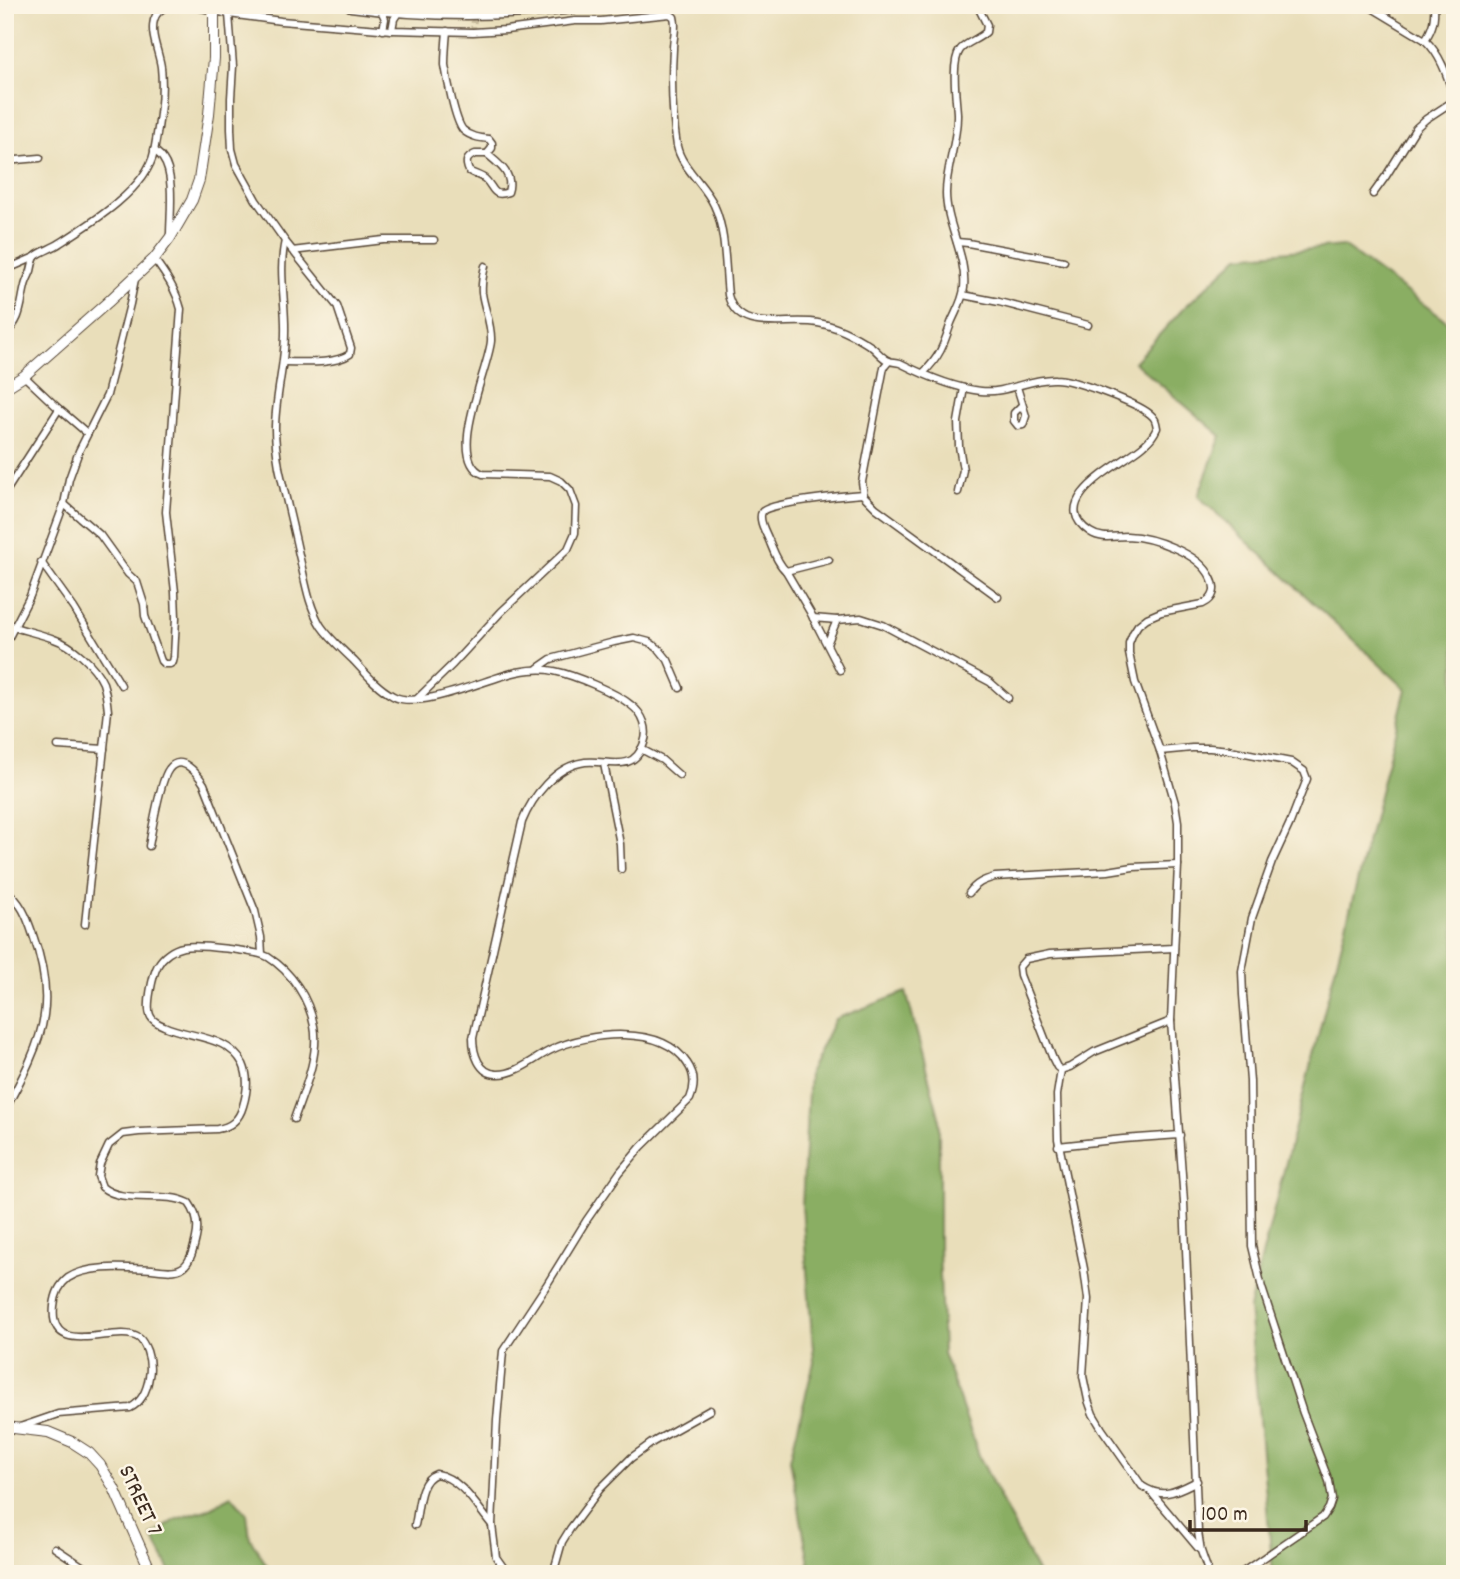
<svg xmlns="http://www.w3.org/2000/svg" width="1460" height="1579" viewBox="0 0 1460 1579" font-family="Dekko,sans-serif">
<rect width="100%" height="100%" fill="#fcf5e5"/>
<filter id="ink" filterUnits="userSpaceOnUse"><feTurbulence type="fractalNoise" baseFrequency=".0143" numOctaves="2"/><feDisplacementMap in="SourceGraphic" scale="14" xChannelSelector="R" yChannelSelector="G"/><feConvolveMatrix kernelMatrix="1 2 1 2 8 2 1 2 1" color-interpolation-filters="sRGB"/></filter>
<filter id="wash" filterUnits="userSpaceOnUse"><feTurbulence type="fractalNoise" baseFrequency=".00686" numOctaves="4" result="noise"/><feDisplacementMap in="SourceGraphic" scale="28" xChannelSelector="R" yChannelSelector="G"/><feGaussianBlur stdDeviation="1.57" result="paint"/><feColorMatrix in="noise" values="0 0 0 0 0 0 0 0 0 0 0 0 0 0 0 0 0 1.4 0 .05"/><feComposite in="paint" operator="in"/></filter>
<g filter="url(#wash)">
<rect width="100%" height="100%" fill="#e9deba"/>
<g fill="#8aae63" stroke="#626c40" stroke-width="2">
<path d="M1343 246 1455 327V1574H1273L1249 1308 1406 689 1198 496 1221 436 1134 362 1183 309 1239 256Z"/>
<path d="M906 992 939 1117V1248L943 1353 980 1458 1038 1574H811L790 1459 814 1362 802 1206 809 1072 835 1019Z"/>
<path d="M232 1496 247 1514 250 1538 272 1574H172L152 1536 177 1519 206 1510Z"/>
</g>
</g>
<g filter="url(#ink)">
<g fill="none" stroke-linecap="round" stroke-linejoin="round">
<path stroke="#c6ba9b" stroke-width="6" stroke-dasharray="6 3" stroke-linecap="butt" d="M473 32 475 5"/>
<g stroke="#554535" stroke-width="9">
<g id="street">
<path d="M188 5 229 14 281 21 392 30 473 32 506 30 575 21H601L670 14 674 17C677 28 673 38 673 49 671 81 672 114 677 146 681 167 705 185 714 205 726 230 725 268 728 295 738 336 787 317 818 323 836 326 857 337 872 347 877 351 883 359 889 361 892 362 896 362 900 363 924 375 953 388 981 391 1007 394 1029 378 1055 379 1073 379 1135 402 1150 414 1155 418 1156 421 1157 428 1154 435 1150 440 1144 445 1126 462 1042 500 1090 532 1102 540 1114 536 1127 536 1152 537 1200 553 1211 578 1217 589 1214 599 1203 604L1161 612 1147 618 1138 625 1133 633 1129 643V653L1135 682 1160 751 1175 803 1178 822V865L1171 1021 1184 1202 1198 1532 1201 1551 1209 1574"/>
<path d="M1367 5 1425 40C1442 56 1448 79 1455 100L1426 119 1416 128 1386 176 1373 194"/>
<path d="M381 10 385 19 383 30"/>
<path d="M229 14 233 66 231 98V129L232 149 236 164 256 200 285 241 337 306 351 348 350 354C334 365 302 362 284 362"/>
<path d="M392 30 394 19 400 10"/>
<path d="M447 31C446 42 445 54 445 65 447 78 455 121 463 130 471 137 480 138 489 139L492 143V148L487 154"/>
<path d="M1425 40C1433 28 1435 19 1434 5"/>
<path d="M154 150C157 153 161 155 163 159 175 175 170 214 170 235"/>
<path d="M475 154H487C499 164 514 174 508 192 492 198 494 187 485 179 481 176 474 174 469 171 465 162 466 158 475 154Z"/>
<path d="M5 161 40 158"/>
<path d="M285 241C278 270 286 303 285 333 285 365 275 397 275 429 275 442 277 455 279 467 285 496 293 526 299 555 305 579 308 605 321 626 330 639 343 650 354 661 366 674 378 688 393 696 420 711 487 678 517 672 528 670 542 668 554 671 574 675 615 692 631 705 643 714 649 729 644 743 633 775 607 759 585 762 555 766 532 797 522 822L473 1038C473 1053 479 1074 497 1074 516 1075 535 1058 551 1050 588 1032 662 1024 687 1063 695 1074 695 1087 690 1099L641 1147 620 1172 586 1221 546 1286 503 1351 497 1420 492 1525 496 1557 508 1574"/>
<path d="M957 242 968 243 1064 261"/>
<path d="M292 251 384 240H434"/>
<path d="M5 270 35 257"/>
<path d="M963 295 999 302 1088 325"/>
<path d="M5 334C22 319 20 306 25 286 26 281 29 276 31 271 32 267 33 259 36 256 42 251 53 248 60 243 90 224 147 189 154 152 159 124 164 95 161 67 159 52 150 35 154 20 156 12 162 9 168 5"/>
<path d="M889 361 884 367 862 482 864 496 876 508 998 597"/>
<path d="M923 373C940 357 944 344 951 323 956 311 963 300 964 288 967 255 946 225 946 193 946 167 958 141 957 113 956 98 951 62 960 50 965 43 979 39 986 32L987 25 977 5"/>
<path d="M1017 387 1026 416 1023 425 1018 426 1014 421V413L1022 405"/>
<path d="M59 409 87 433"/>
<path d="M958 492 963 470 959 446 958 422 964 388"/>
<path d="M5 493 59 409 24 376"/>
<path d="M64 504 100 535 128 574 137 582 144 604 145 616 161 661 164 664H170L173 662 174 657 176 618 175 592 166 512 181 309C176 290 166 275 154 259"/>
<path d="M829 560 786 571C777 563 773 549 768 538 765 531 758 519 762 512 767 503 848 495 863 494"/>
<path d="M41 562 74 608 121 685"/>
<path d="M786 571 810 612 840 670"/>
<path d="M813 618 837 620 861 618 883 625 990 682 1008 698"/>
<path d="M5 624C21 630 38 633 54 639 72 645 95 665 103 683 106 692 107 701 108 711L85 924"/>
<path d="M827 644 837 620"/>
<path d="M5 645 30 596 64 504 69 479 79 451 107 395 130 304 135 279"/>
<path d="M538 668 551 659 614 642 634 638 649 642 659 649 668 660 680 688"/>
<path d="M417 699 453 664 501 612 568 549 575 533 576 506 570 490 561 481 550 476 483 474C445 459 489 368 491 341 492 324 484 309 482 293 481 283 483 275 485 266"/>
<path d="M58 746 104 749"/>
<path d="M641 749 662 760 679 775"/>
<path d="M1160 751 1192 748H1210L1230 750 1291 762 1304 771 1307 779 1290 823 1272 862 1252 918 1242 971 1243 995 1250 1081 1252 1246 1262 1288 1303 1413 1329 1481 1332 1499 1329 1508 1323 1517 1240 1574"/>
<path d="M604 764 620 844 621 869"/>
<path d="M149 846C152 830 160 780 169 769 181 753 197 773 204 784L255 911 261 937 262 954"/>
<path d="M5 890C21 901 27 917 33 935 42 960 48 988 44 1015 40 1046 20 1082 5 1110"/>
<path d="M969 893C976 883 984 880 995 877L1108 871 1133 867 1178 865"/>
<path d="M1171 1021 1094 1052 1070 1067 1061 1070 1057 1067 1053 1059 1020 975 1019 967 1026 959 1050 954 1174 948"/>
<path d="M1061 1070 1057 1095 1058 1139 1084 1269 1088 1299 1083 1376 1088 1400 1093 1414 1102 1429 1142 1486C1163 1500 1177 1491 1197 1481"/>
<path d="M1058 1146 1123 1139 1180 1135"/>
<path d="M20 1427 58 1414 130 1408C142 1402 147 1390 149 1377 151 1368 150 1360 147 1351 145 1346 143 1341 139 1338 117 1322 48 1362 54 1306 55 1296 59 1285 68 1278 88 1264 128 1268 152 1269 161 1270 175 1273 183 1267 191 1262 194 1247 196 1238 199 1225 197 1214 189 1203 163 1190 123 1205 102 1187L98 1176 100 1164 109 1145 123 1134 139 1132 217 1129C231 1127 239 1120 243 1106 247 1093 249 1077 243 1064 228 1035 190 1038 164 1026 159 1024 153 1021 151 1017 145 1008 153 974 158 965 163 956 173 949 183 947 196 944 257 951 268 957 292 972 309 999 314 1026 320 1055 303 1093 294 1119"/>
<path d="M1151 1492 1199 1549"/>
<path d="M415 1525C419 1509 418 1480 436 1474 461 1478 477 1507 492 1525"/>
<path d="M55 1548 94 1574"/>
<path d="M553 1574 562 1542 570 1529 600 1489 631 1458 653 1442 710 1410"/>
</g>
</g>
<g stroke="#554535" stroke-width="12">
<g id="primary">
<path d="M5 388 24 376 108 302 154 259 170 238 192 200 199 180 209 114 214 58V5"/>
<path d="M5 1427 48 1432 72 1442 89 1453 100 1465 114 1488 152 1574"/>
</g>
</g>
<g stroke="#554535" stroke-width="15">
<path id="highway" d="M351 5C430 16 510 15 589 5"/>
</g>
<use href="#street" stroke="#fff" stroke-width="6"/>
<use href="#primary" stroke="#fff" stroke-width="10"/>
<use href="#highway" stroke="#fff" stroke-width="12"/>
</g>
</g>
<g text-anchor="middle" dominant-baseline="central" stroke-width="5" stroke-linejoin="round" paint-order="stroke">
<g font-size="23" fill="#3b2a1e" stroke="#fcf5e5">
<text transform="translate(139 1501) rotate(65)">STREET 7</text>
</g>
</g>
<rect width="1460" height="1579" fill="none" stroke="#fcf5e5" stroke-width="28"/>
<path d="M1190 1520v10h116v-10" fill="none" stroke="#3b2a1e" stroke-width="3.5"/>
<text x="1201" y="1520" font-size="21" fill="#3b2a1e" stroke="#fcf5e5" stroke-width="5" paint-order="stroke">100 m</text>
</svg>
